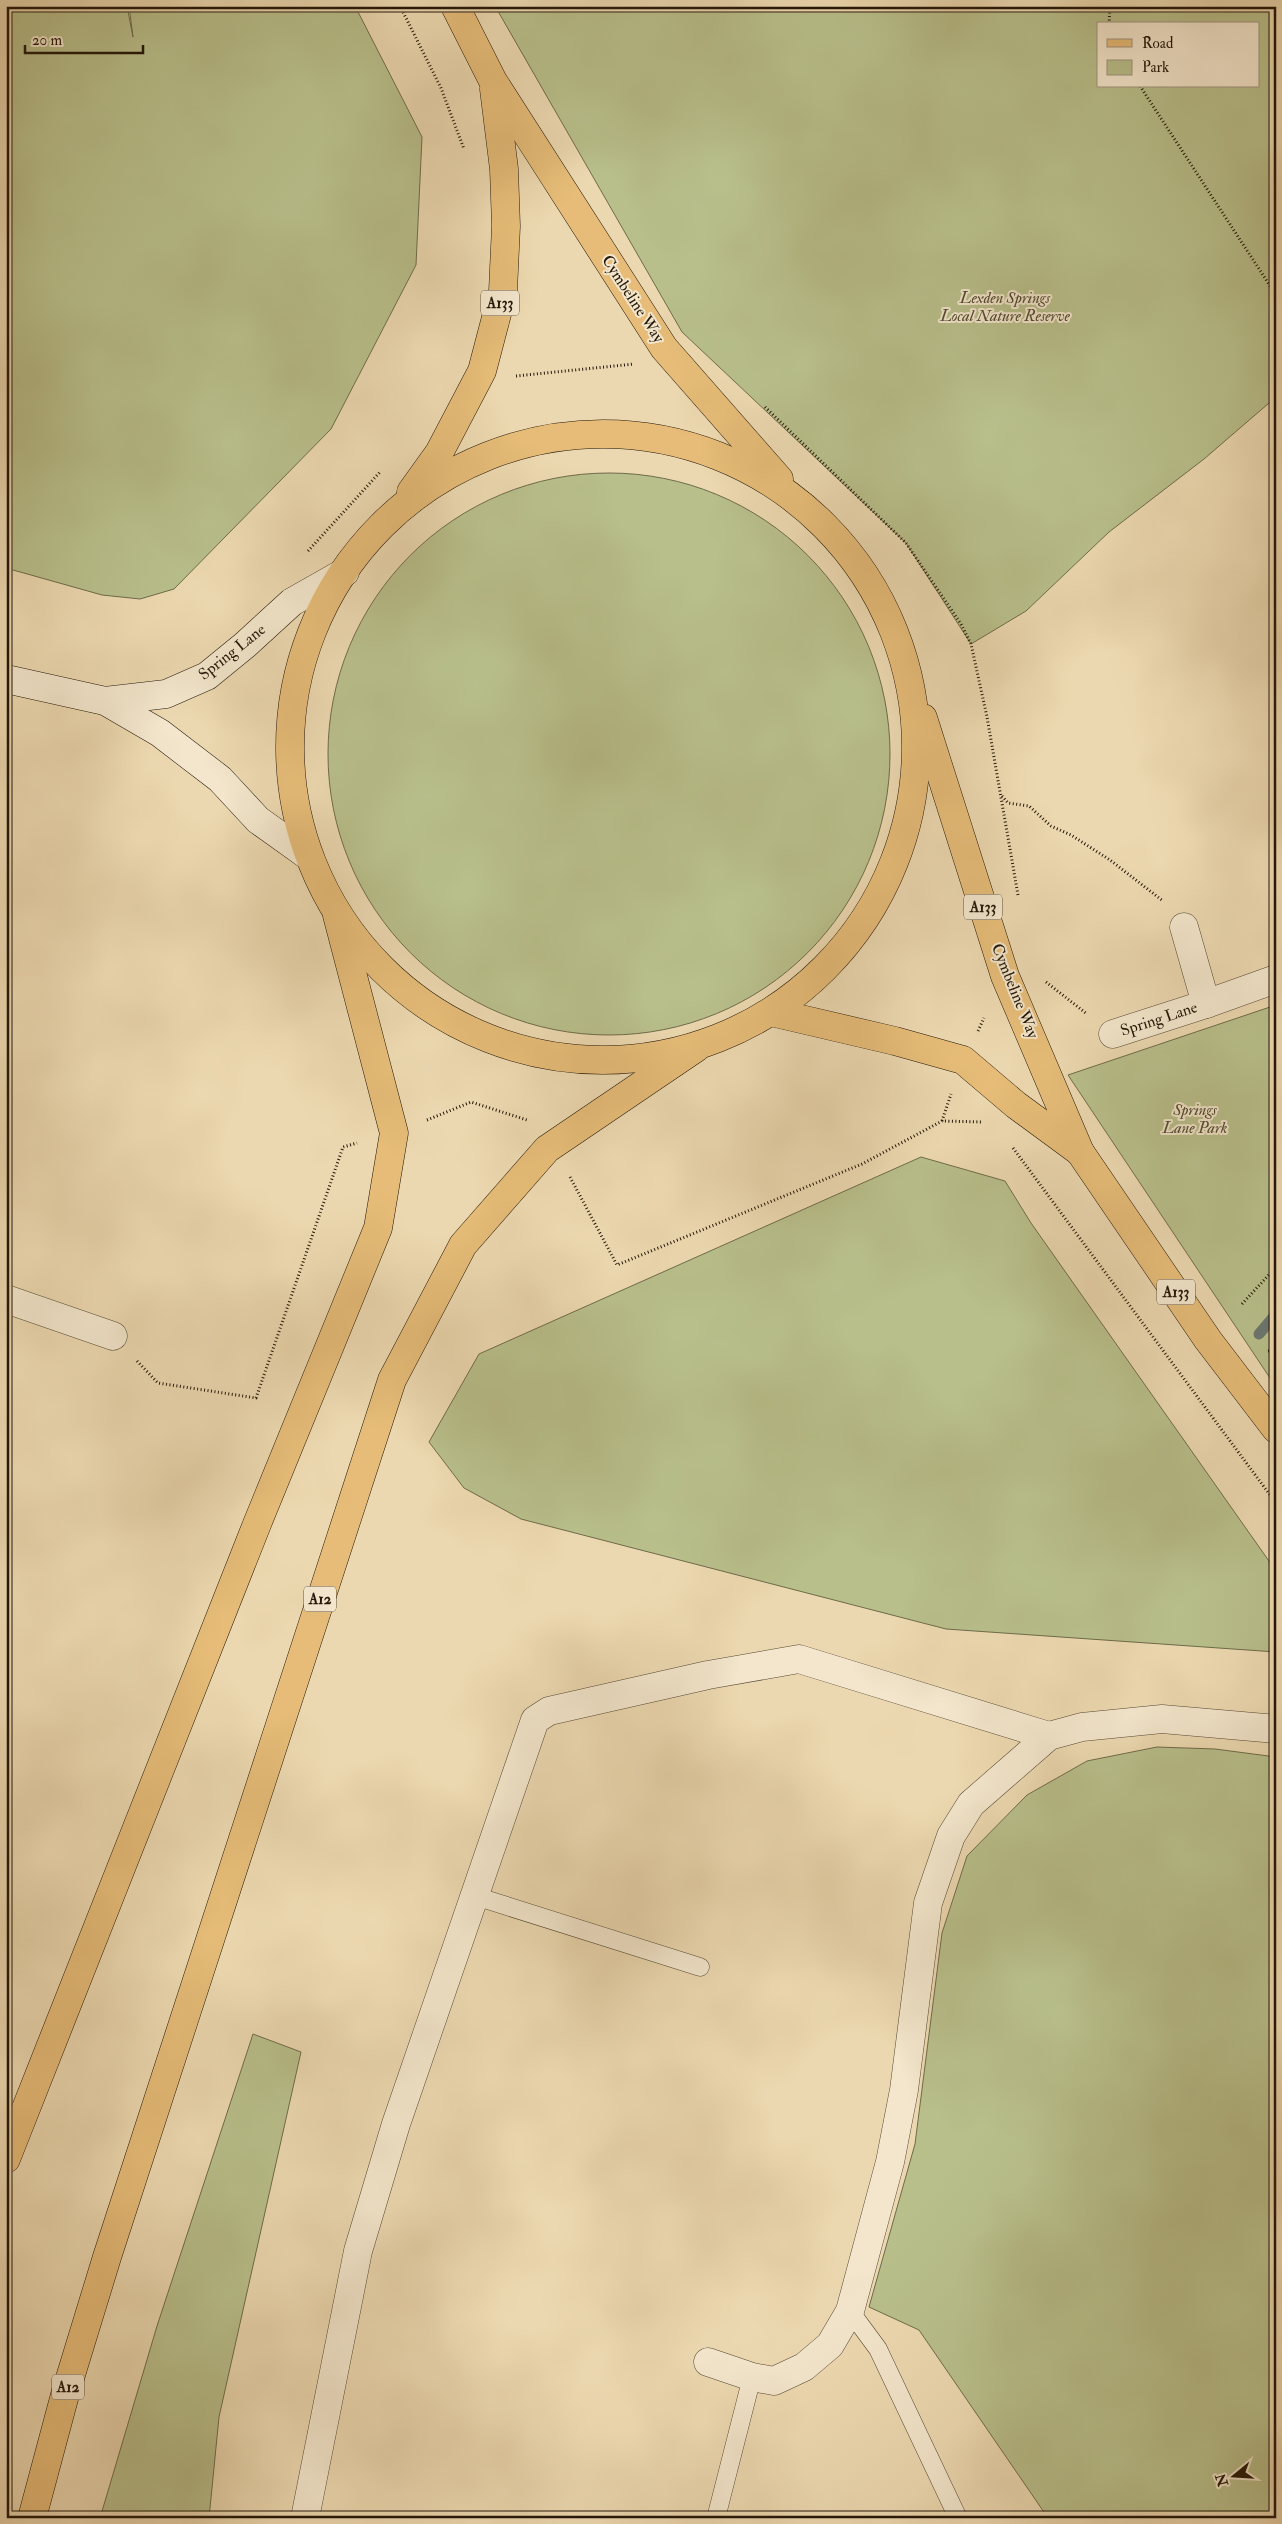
<svg xmlns="http://www.w3.org/2000/svg" width="1282" height="2524" viewBox="0 0 1282 2524" font-family="'IM FELL Double Pica',serif">
<rect width="100%" height="100%" fill="#ecd8b0"/>
<filter id="stains"><feTurbulence type="fractalNoise" baseFrequency=".004" numOctaves="4"/><feColorMatrix values="0 0 0 0 .2 0 0 0 0 .09 0 0 0 0 .02 0 0 0 .5 -.17"/></filter>
<radialGradient id="worn" r=".72"><stop offset=".6" stop-color="#630" stop-opacity="0"/><stop offset="1" stop-color="#630" stop-opacity=".3"/></radialGradient>
<g fill="#b8bf8b" stroke="#6e6b4a" fill-rule="evenodd">
<path d="M6 6H127L133 37 129 6H355L422 137 416 265 331 429 174 589 140 599 102 595 6 568Z"/>
<path d="M495 6H1276V397L1204 459 1109 532 1026 611 971 644 906 543 682 332ZM1098 24H1258V86H1098Z"/>
<circle cx="609" cy="754" r="281"/>
<path d="M1276 1005V1387L1068 1075Z"/>
<path d="M921 1157 1005 1181 1031 1223 1276 1571V1652L946 1629 521 1519 464 1488 429 1442 479 1354Z"/>
<path d="M1157 1747 1215 1749 1276 1757V2518H1048L919 2330 869 2307 915 2144 942 1933 967 1856 1027 1795 1087 1761Z"/>
<path d="M253 2034 301 2052 219 2417 209 2518H100L157 2326Z"/>
</g>
<g fill="none" stroke-linecap="round" stroke-linejoin="round">
<path stroke="#6d7771" stroke-width="11" d="M1259 1334 1276 1314"/>
<g stroke="#554732" stroke-width="19">
<g id="lane">
<path d="M475 1896 700 1967"/>
<path d="M850 2311 878 2349 958 2518"/>
<path d="M716 2518 752 2377"/>
</g>
</g>
<g stroke="#554732" stroke-width="29">
<g id="street">
<path d="M1184 927 1206 1004"/>
<path d="M1113 1034 1206 1004 1276 979"/>
<path d="M6 1299 113 1336"/>
<path d="M708 2362 752 2377 774 2381 804 2367 830 2345 850 2311 890 2162 904 2090 928 1903 951 1836 971 1804 1049 1736 1082 1727 1162 1719 1276 1729"/>
<path d="M305 2518 358 2251 396 2124 535 1720 549 1711 708 1675 799 1659 1049 1736"/>
</g>
</g>
<g stroke="#231708" stroke-width="29">
<g id="secondary">
<path d="M6 679 105 701 160 733 220 779 258 820 307 855"/>
<path d="M105 701 166 694 207 676 245 645 292 602 345 572"/>
</g>
</g>
<g stroke="#231708" stroke-width="29">
<g id="primary">
<path d="M455 6 493 81 664 348 779 479"/>
<circle cx="603" cy="747" r="313"/>
<path d="M411 492 439 453 482 371 503 291 506 226 504 169 494 89"/>
<path d="M923 718 1005 976 1080 1152 1208 1340 1276 1429"/>
<path d="M771 1012 895 1041 963 1060 1016 1105 1080 1152"/>
</g>
</g>
<g stroke="#231708" stroke-width="29">
<g id="highway">
<path d="M6 2159 257 1524 378 1228 394 1133 337 915"/>
<path d="M32 2518 66 2391 107 2257 392 1380 463 1245 547 1149 696 1048"/>
</g>
</g>
<g stroke="#231708" stroke-width="3" stroke-dasharray="1 2.5" stroke-linecap="butt">
<path d="M400 6 441 88 464 149"/>
<path d="M1109 24 1110 6"/>
<path d="M1140 86 1276 295"/>
<path d="M516 376 634 364"/>
<path d="M765 407 906 543 961 624 971 644 987 717 1018 895"/>
<path d="M308 551 381 471"/>
<path d="M1002 796 1008 803 1029 806 1051 826 1071 835 1110 860 1163 901"/>
<path d="M1046 982 1087 1014"/>
<path d="M978 1031 984 1018"/>
<path d="M427 1120 471 1102 527 1120"/>
<path d="M942 1121 951 1094"/>
<path d="M1013 1148 1276 1503"/>
<path d="M570 1177 617 1265 862 1164 942 1121 982 1122"/>
<path d="M1242 1304 1276 1267"/>
<path d="M1268 1351 1276 1350"/>
<path d="M137 1361 158 1383 256 1398 343 1147 357 1143"/>
</g>
<use href="#lane" stroke="#f3e6cc" stroke-width="18"/>
<use href="#street" stroke="#f3e6cc" stroke-width="28"/>
<use href="#secondary" stroke="#f3e6cc" stroke-width="28"/>
<use href="#primary" stroke="#e6bc78" stroke-width="28"/>
<use href="#highway" stroke="#e6bc78" stroke-width="28"/>
</g>
<g text-anchor="middle" dominant-baseline="central" stroke-width="4" stroke-linejoin="round" paint-order="stroke">
<g fill="#f3e6cc" stroke="#615543" stroke-width="1">
<rect x="481" y="290.5" width="38" height="25" rx="4"/>
<rect x="964" y="894.5" width="38" height="25" rx="4"/>
<rect x="1157" y="1279.5" width="38" height="25" rx="4"/>
<rect x="304" y="1586.5" width="32" height="25" rx="4"/>
<rect x="52" y="2374.5" width="32" height="25" rx="4"/>
</g>
<g font-size="15" font-weight="bold" fill="#231708">
<text x="500" y="303">A133</text>
<text x="983" y="907">A133</text>
<text x="1176" y="1292">A133</text>
<text x="320" y="1599">A12</text>
<text x="68" y="2387">A12</text>
</g>
<g font-size="16" font-style="italic" fill="#50492f" stroke="#f3e6cc">
<text x="1005" y="298">Lexden Springs<tspan x="1005" dy="18">Local Nature Reserve</tspan></text>
<text x="1195" y="1110">Springs<tspan x="1195" dy="18">Lane Park</tspan></text>
</g>
<g font-size="16" fill="#231708" stroke="#f3e6cc">
<text transform="translate(633 299) rotate(57)">Cymbeline Way</text>
<text transform="translate(232 652) rotate(-38)">Spring Lane</text>
<text transform="translate(1015 991) rotate(68)">Cymbeline Way</text>
<text transform="translate(1159 1019) rotate(-18)">Spring Lane</text>
</g>
</g>
<rect width="1282" height="2524" fill="none" stroke="#ecd8b0" stroke-width="25"/>
<rect x="8" y="8" width="1267" height="2509" fill="none" stroke="#231708" stroke-width="2.5"/>
<rect x="12" y="12" width="1257" height="2499" fill="none" stroke="#231708"/>
<rect x="1097" y="22" width="162" height="65" fill="#f3e6cc" stroke="#a0937e"/>
<rect x="1107" y="39" width="25" height="8" fill="#e6bc78" stroke="#a0937e"/>
<text x="1142" y="48" font-size="15" fill="#231708">Road</text>
<rect x="1107" y="60" width="25" height="15" fill="#b8bf8b" stroke="#a0937e"/>
<text x="1142" y="72" font-size="15" fill="#231708">Park</text>
<g transform="translate(1234 2476) rotate(252)" stroke="#f3e6cc" stroke-width="4" paint-order="stroke">
<path d="M0-4L9 19L0 12L-9 19Z" fill="#231708"/>
<text y="-8" font-size="14" font-weight="bold" text-anchor="middle" fill="#231708">N</text>
</g>
<path d="M25 45v8h118v-8" fill="none" stroke="#231708" stroke-width="2.5"/>
<text x="32" y="45" font-size="15" fill="#231708" stroke="#f3e6cc" stroke-width="4" paint-order="stroke">20 m</text>
<rect width="100%" height="100%" filter="url(#stains)"/>
<rect width="100%" height="100%" fill="url(#worn)"/>
</svg>
